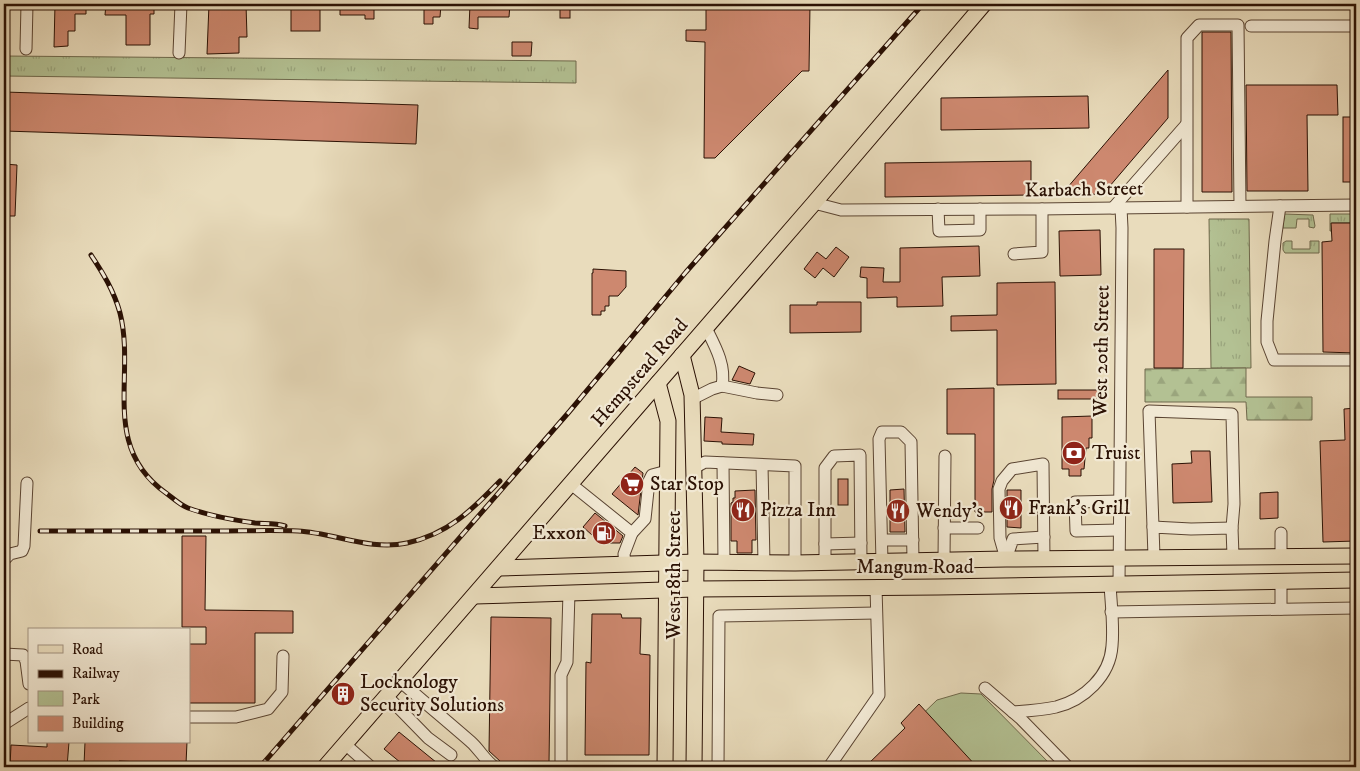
<svg xmlns="http://www.w3.org/2000/svg" width="1360" height="771" viewBox="0 0 1360 771" font-family="'IM FELL DW Pica',serif">
<defs>
<pattern id="grass-tufts" width="24" height="20" patternUnits="userSpaceOnUse" patternTransform="scale(1.25)"><rect width="24" height="20" fill="#b3c193"/><path d="M3 7l-1-3M5 7V3M7 7l1-3M15 17l-1-3M17 17v-4M19 17l1-3" fill="none" stroke="#9aa57d"/></pattern>
<pattern id="forest-firs" width="22" height="20" patternUnits="userSpaceOnUse" patternTransform="scale(1.25)"><rect width="22" height="20" fill="#b3c193"/><path d="M5 1l3.5 6h-7zM16 11l3.5 6h-7z" fill="#9aa57d"/></pattern>
</defs>
<rect width="100%" height="100%" fill="#e9dcbc"/>
<filter id="stains"><feTurbulence type="fractalNoise" baseFrequency=".004" numOctaves="4"/><feColorMatrix values="0 0 0 0 .2 0 0 0 0 .09 0 0 0 0 .02 0 0 0 .5 -.17"/></filter>
<radialGradient id="worn" r=".72"><stop offset=".6" stop-color="#630" stop-opacity="0"/><stop offset="1" stop-color="#630" stop-opacity=".3"/></radialGradient>
<g fill="url(#grass-tufts)" stroke="#6f694c">
<path d="M4 56 576 61V83L4 76Z"/>
<path d="M1284 214 1313 215 1315 226 1314 228 1309 227V219H1297L1296 228H1283Z"/>
<path d="M1330 214H1356V223H1332L1331 231H1330Z"/>
<path d="M1209 219H1249L1251 368H1211Z"/>
<path d="M1286 241H1292V249H1310V241H1319V253H1285L1283 250V243Z"/>
</g>
<path fill="url(#forest-firs)" stroke="#6f694c" d="M1246 368V397H1312V420H1247L1246 402H1145V369Z"/>
<path fill="#b3c193" stroke="#6f694c" d="M961 693 981 694 1053 767H868L937 700Z"/>
<g fill="#cd886f" stroke="#2b1104">
<path d="M55 4H86V14H75V31H68V46L54 47Z"/>
<path d="M106 4H154V14H150V45H126V15H105Z"/>
<path d="M209 4H246L247 37H239V53L207 54Z"/>
<rect x="291" y="4" width="29" height="27"/>
<path d="M340 4H374V19H365V15H340Z"/>
<path d="M424 4H441L440 17H433V24H424Z"/>
<path d="M470 4H510L509 17H478V29L469 28Z"/>
<rect x="560" y="4" width="10" height="14"/>
<path d="M706 4H810L809 71H802L715 158H704L705 42 686 41V30H706Z"/>
<path d="M1202 32H1231L1232 192H1202Z"/>
<path d="M512 42H532L531 56H512Z"/>
<path d="M1168 70V118L1103 194 1061 195Z"/>
<path d="M1246 85H1337L1338 115H1307L1308 191H1247Z"/>
<path d="M4 92 418 105 416 144 4 131Z"/>
<path d="M1088 96 1089 128 941 130V98Z"/>
<rect x="1343" y="117" width="13" height="65"/>
<path d="M1031 161V195L885 197V163Z"/>
<path d="M4 164 17 165 15 216H4Z"/>
<path d="M1331 223H1356V353L1323 352 1322 242 1332 241Z"/>
<path d="M1100 230 1101 275 1060 276 1059 231Z"/>
<path d="M979 246 980 276 942 277 943 306 897 307V297L867 298V278L860 277 861 267 884 268 883 282H900V248Z"/>
<path d="M836 247 849 257 834 277 823 268 815 278 804 269 817 252 826 259Z"/>
<path d="M1154 249H1184L1183 368H1154Z"/>
<path d="M593 269 626 271V287L618 296H609V306H605V311H601V315H592V273H593Z"/>
<path d="M1055 282 1056 384 997 385V330L951 331V316L997 315V283Z"/>
<path d="M817 302H861V332L790 333V305H817Z"/>
<path d="M739 366 755 373 750 384 732 380Z"/>
<path d="M994 388V480L992 489V512H975V434H947V389Z"/>
<rect x="1058" y="390" width="44" height="9"/>
<path d="M1356 408V440H1353L1356 541 1323 542 1320 441 1345 440 1344 409Z"/>
<path d="M1092 416V438H1089V448H1086L1084 469H1081V476H1069V469H1062V417Z"/>
<path d="M705 417 722 418 721 432 754 434 753 445 722 444V442L704 441Z"/>
<path d="M1191 451H1210L1212 502 1173 503 1172 464 1192 463Z"/>
<path d="M635 467 643 473 638 515 612 494Z"/>
<rect x="838" y="479" width="10" height="26"/>
<path d="M904 489 905 532H890V490Z"/>
<path d="M755 490 756 540H752V553H737V541H731V503L733 502V498H735V491Z"/>
<path d="M1007 490H1021V528L1007 527Z"/>
<path d="M1278 492V518L1260 519V493Z"/>
<path d="M595 513 623 536 620 543H601L583 527Z"/>
<path d="M182 536H206L205 610 293 611V633H255V703H189V644H206V627H182Z"/>
<path d="M592 614H621L622 618H641L640 654 650 655 649 755H585L586 662 591 663Z"/>
<path d="M491 617 551 618 549 763 501 762 489 751Z"/>
<path d="M919 704 977 767H865L905 728 901 723Z"/>
<path d="M399 732 442 767H406L384 749Z"/>
<path d="M47 742H69L67 767H10L11 745 47 747Z"/>
<path d="M85 742H187L186 764 119 761 118 767 84 765Z"/>
</g>
<g fill="none" stroke-linecap="round" stroke-linejoin="round">
<g stroke="#5a4432" stroke-width="13">
<g id="minor">
<path d="M1251 26H1356"/>
<path d="M26 49 27 4"/>
<path d="M179 53 181 4"/>
<path d="M814 203 841 210 1038 209 1356 205"/>
<path d="M1280 206 1275 241 1267 321V342L1274 360H1356"/>
<path d="M1187 207V38L1199 25H1238L1240 206"/>
<path d="M1113 208 1186 125"/>
<path d="M938 209 939 231 980 230V209"/>
<path d="M1014 254 1042 252V209"/>
<path d="M722 386 757 393 777 395"/>
<path d="M692 399 712 389 722 386C726 365 715 346 706 328"/>
<path d="M723 463 724 563"/>
<path d="M762 465 764 563"/>
<path d="M694 468 705 462 795 466V563"/>
<path d="M571 484 632 533 624 554 625 564"/>
<path d="M1153 527 1149 411 1232 414 1234 504 1232 528"/>
<path d="M944 528H978"/>
<path d="M1119 530 1076 531 1075 502 1120 501"/>
<path d="M632 533 645 519 649 481 652 475 667 471"/>
<path d="M882 540H913"/>
<path d="M825 544 861 543"/>
<path d="M1281 556V533"/>
<path d="M1154 557 1153 527 1191 529 1232 528 1233 556"/>
<path d="M1006 559 1000 538 999 489 1002 481 1012 469 1043 464 1044 559"/>
<path d="M1006 559 1013 539 1044 537"/>
<path d="M4 560 10 554 22 551 24 546 27 483"/>
<path d="M944 560 945 456"/>
<path d="M882 562 879 439 882 432H901L911 442 913 561"/>
<path d="M825 563V468L834 456 860 455 861 562"/>
<path d="M1281 581V609"/>
<path d="M1119 584 1122 228 1121 208"/>
<path d="M1111 612 1356 608"/>
<path d="M4 654 23 655 26 661 29 684"/>
<path d="M400 681C424 702 448 722 471 742 479 749 487 763 495 767"/>
<path d="M985 688 1020 718 1068 767"/>
<path d="M387 696 428 738 451 755"/>
<path d="M1013 712C1027 711 1042 710 1056 707 1084 700 1110 676 1112 646 1114 626 1111 604 1110 584"/>
<path d="M189 717H236L268 709 282 692 283 656"/>
<path d="M4 724 29 708"/>
<path d="M345 744 371 767"/>
<path d="M561 767V675L567 662 569 592"/>
<path d="M718 767 719 616 876 613"/>
<path d="M829 767 879 695 876 587"/>
</g>
</g>
<g stroke="#2b1104" stroke-width="17">
<g id="major">
<path d="M682 355 692 395 696 562 694 767"/>
<path d="M658 383 668 421 665 767"/>
<path d="M499 568 696 562 795 563 1006 559 1356 556"/>
<path d="M475 596 695 589 938 587 1356 580"/>
<path d="M325 767 814 203 984 4"/>
</g>
</g>
<use href="#minor" stroke="#f1e8d3" stroke-width="11"/>
<use href="#major" stroke="#e9dcbc" stroke-width="15"/>
<g stroke="#2b1104" stroke-width="5">
<g id="rail">
<path d="M91 255C103 273 114 291 120 313 136 376 100 446 166 493 173 498 180 505 188 508 210 516 232 520 255 523 265 524 275 523 285 526"/>
<path d="M40 531C98 531 157 531 215 531 243 531 271 530 298 531 335 533 370 551 407 543 448 534 472 510 500 481"/>
<path d="M260 767 569 412 686 272 923 4"/>
</g>
</g>
<use href="#rail" stroke="#f1e8d3" stroke-width="3" stroke-dasharray="9" stroke-linecap="butt"/>
</g>
<defs>
<g id="bank-disc" transform="scale(1.25)"><circle r="9.5" fill="#8f2418" stroke="#f1e8d3"/><path d="M-6-4H6V4H-6ZM0-2.3a2.3 2.3 0 1 0 0 4.6a2.3 2.3 0 1 0 0-4.6Z" fill="#fff"/></g>
<g id="supermarket-disc" transform="scale(1.25)"><circle r="9.5" fill="#8f2418" stroke="#f1e8d3"/><path d="M-6-5.5h2.5l.6 2H6L4.5 2H-2.5L-4.4-4H-6ZM-1.5 3.2a1.3 1.3 0 1 0 .1 0ZM3 3.2a1.3 1.3 0 1 0 .1 0Z" fill="#fff"/></g>
<g id="restaurant-disc" transform="scale(1.25)"><circle r="9.5" fill="#8f2418" stroke="#f1e8d3"/><path d="M-5-6h1v4h1v-4h1v4h1v-4h1v5L-1.5 .5V6h-2V.5L-5-1ZM5-6V6H3V1.5H1.5Q1.5-4 5-6Z" fill="#fff"/></g>
<g id="fuel-disc" transform="scale(1.25)"><circle r="9.5" fill="#8f2418" stroke="#f1e8d3"/><path d="M-5.5-6h7V0h2V4h1.3V-2.5L3-4.5l.8-.8L6-3V5H2.5V1h-1V6h-7ZM-4.2-4.7v3.2H.2V-4.7Z" fill="#fff"/></g>
<g id="building-disc" transform="scale(1.25)"><circle r="9.5" fill="#8f2418" stroke="#f1e8d3"/><path d="M-4-6H4V6H1V3H-1V6H-4ZM-2.5-4.3h1.7v1.8h-1.7ZM.8-4.3h1.7v1.8H.8ZM-2.5-1h1.7V.8h-1.7ZM.8-1h1.7V.8H.8Z" fill="#fff"/></g>
</defs>
<g fill-rule="evenodd">
<use href="#bank-disc" x="1074" y="453"/>
<use href="#supermarket-disc" x="632" y="484"/>
<use href="#restaurant-disc" x="1011" y="508"/>
<use href="#restaurant-disc" x="743" y="510"/>
<use href="#restaurant-disc" x="898" y="511"/>
<use href="#fuel-disc" x="604" y="533"/>
<use href="#building-disc" x="343" y="694"/>
</g>
<g text-anchor="middle" dominant-baseline="central" stroke-width="4.5" stroke-linejoin="round" paint-order="stroke">
<g font-size="20" fill="#2b1104" stroke="#f1e8d3">
<text transform="translate(1084 190) rotate(-1)">Karbach Street</text>
<text transform="translate(1102 351) rotate(-89)">West 20th Street</text>
<text transform="translate(640 373) rotate(-49)">Hempstead Road</text>
<text x="915" y="567">Mangum Road</text>
<text transform="translate(674 575) rotate(-90)">West 18th Street</text>
</g>
<g font-size="20" fill="#2b1104" stroke="#f1e8d3" text-anchor="start">
<text x="1092" y="453">Truist</text>
<text x="650" y="484">Star Stop</text>
<text x="1028" y="508">Frank's Grill</text>
<text x="760" y="510">Pizza Inn</text>
<text x="916" y="511">Wendy's</text>
<text x="586" y="533" text-anchor="end">Exxon</text>
<text x="360" y="682">Locknology<tspan x="360" dy="23">Security Solutions</tspan></text>
</g>
</g>
<rect width="1360" height="771" fill="none" stroke="#e9dcbc" stroke-width="20"/>
<rect x="5" y="5" width="1350" height="761" fill="none" stroke="#2b1104" stroke-width="2.5"/>
<rect x="10" y="10" width="1340" height="751" fill="none" stroke="#2b1104"/>
<rect x="28" y="628" width="162" height="115" fill="#f1e8d3" stroke="#a29280"/>
<rect x="38" y="645" width="25" height="8" fill="#e9dcbc" stroke="#a29280"/>
<text x="72" y="654" font-size="15" fill="#2b1104">Road</text>
<rect x="38" y="670" width="25" height="8" fill="#2b1104" stroke="#a29280"/>
<text x="72" y="678" font-size="15" fill="#2b1104">Railway</text>
<rect x="38" y="691" width="25" height="15" fill="#b3c193" stroke="#a29280"/>
<text x="72" y="704" font-size="15" fill="#2b1104">Park</text>
<rect x="38" y="716" width="25" height="15" fill="#cd886f" stroke="#a29280"/>
<text x="72" y="728" font-size="15" fill="#2b1104">Building</text>
<rect width="100%" height="100%" filter="url(#stains)"/>
<rect width="100%" height="100%" fill="url(#worn)"/>
</svg>
